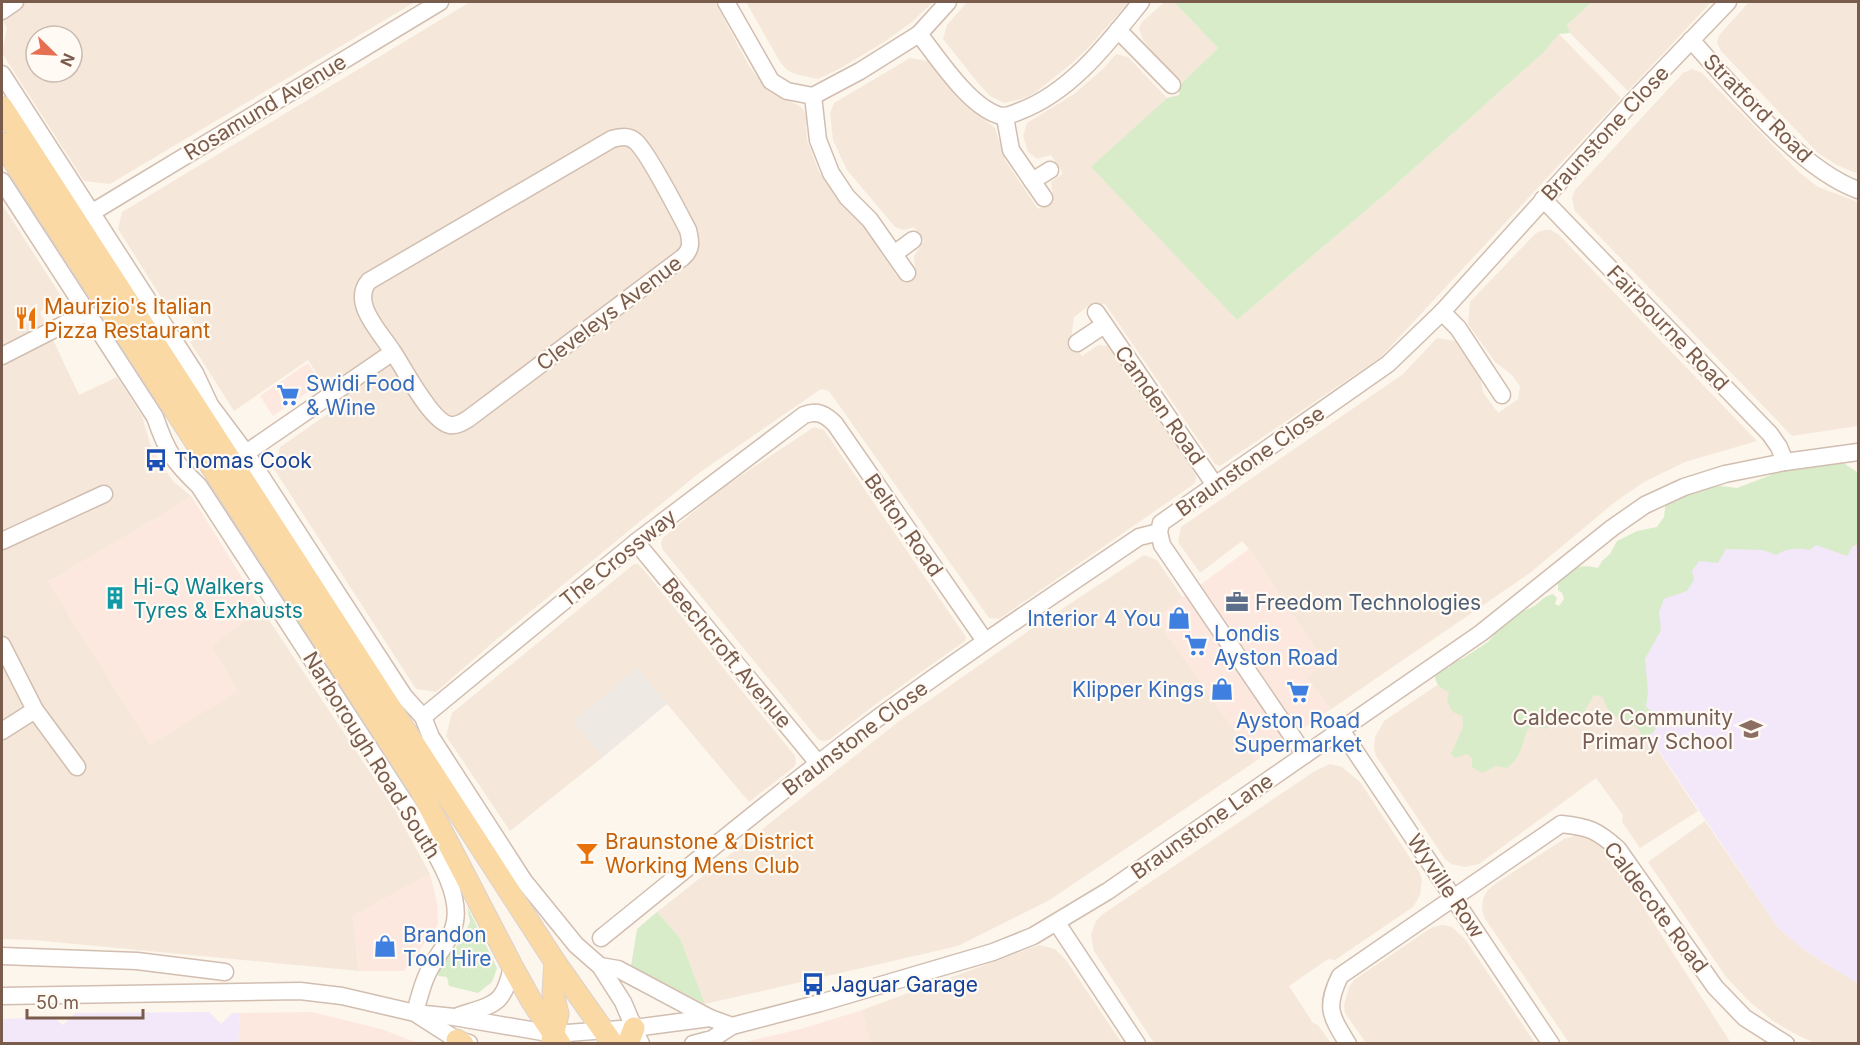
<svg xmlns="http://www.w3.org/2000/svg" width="1860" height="1045" viewBox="0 0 1860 1045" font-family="Inter,sans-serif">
<rect width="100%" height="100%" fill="#fdf6ec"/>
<g fill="#f5e8da" fill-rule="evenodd">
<path d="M2 2H415L110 184 84 181 2 53 7 28 2 20ZM36 36H72V72H36Z"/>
<path d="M470 2H715L749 66 759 79 779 96 798 105 803 109 806 116 807 140 819 172 837 198 867 231 898 278 915 267 914 256 924 241 914 227 904 230 895 227 847 170 833 140 830 113 834 103 910 58 928 61 964 103 995 128 1005 160 1038 209 1053 198 1051 182 1063 173 1051 155 1037 159 1028 152 1023 136 1027 123 1074 94 1103 69 1116 54 1128 57 1167 98 1092 167 1237 320 1384 195 1544 52 1559 34 1621 98 1381 357 1220 466 1215 464 1105 304H1091L1074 317 1071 340 1082 356 1098 345 1109 346 1196 475V480L1194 484 999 619 989 618 829 391 821 389 699 473 497 639 436 692 416 689 274 469 280 447 338 407 308 360 234 411 190 342 201 334 178 298 166 305 118 229 122 212Z"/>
<path d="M746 2H933L912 22 884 42 841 68 818 79 795 74 787 70 780 62Z"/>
<path d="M967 2H1129L1088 48 1071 64 1036 92 1025 98 1004 103 990 96 978 83 943 39 947 25Z"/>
<path d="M1165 2H1174L1218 48 1180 85 1143 40 1139 29 1142 22Z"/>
<path d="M1592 2H1711L1628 91 1570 33 1567 25Z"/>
<path d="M1749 2H1858V174L1837 165 1818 153 1721 51 1717 42 1720 34Z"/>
<path d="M1692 69 1702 73 1799 172 1818 187 1858 202V426L1792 436 1575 211 1572 198 1575 190 1683 73Z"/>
<path d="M2 204 61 296 40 312 79 395 117 377 142 416 152 450 173 481 192 497 48 582 237 691 211 646 261 608 395 810 430 874 353 916 359 971 33 940 2 939Z"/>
<path d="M1544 230H1551L1558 234 1757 441 1685 462 1644 482 1615 502 1530 573 1330 710 1306 677 1324 663 1249 549 1242 541 1200 573 1178 542 1181 527 1403 374 1437 338 1455 341 1480 377 1483 392 1498 413 1518 399 1520 386 1511 374 1495 362 1468 324 1470 302 1536 233Z"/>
<path d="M814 427 824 430 966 637 965 641 880 701 829 740 823 741 818 739 663 550 661 543 663 538 719 490Z"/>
<path d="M1144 555 1157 560 1183 598 1156 618 1256 761 1048 901 958 946 705 1004 680 938 657 912 898 722 1027 632Z"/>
<path d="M634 564H638L642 568 795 756 796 763 794 767 749 802 637 668 574 722 603 757 510 831 446 736 452 713Z"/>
<path d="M1590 648 1698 811 1640 848 1622 822 1623 815 1596 778 1479 864 1465 867 1451 864 1445 859 1376 756 1374 748 1375 737 1384 721 1452 675Z"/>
<path d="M1330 764 1342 767 1361 783 1420 873 1422 880 1420 895 1413 907 1335 960 1328 959 1289 986 1313 1023 1318 1025 1331 1043H1154L1094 951 1091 935 1096 921 1103 914 1315 771Z"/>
<path d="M1705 821 1778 928 1806 951 1857 983 1858 981V1043H1815L1799 1036 1773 1021 1751 1003 1726 977 1648 862Z"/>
<path d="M1580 834 1587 835 1606 849 1731 1043H1569L1484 917 1482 908 1483 899 1487 891 1495 884 1564 839Z"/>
<path d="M1443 925 1452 927 1465 939 1535 1043H1366L1345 1013 1344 1005 1349 987 1354 980 1425 932 1433 927Z"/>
<path d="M1039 945 1055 949 1066 960 1122 1043H870L862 1010Z"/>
</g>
<g fill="#fde8e0">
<path d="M308 363 321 383 273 416 260 396Z"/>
<path d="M192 497 261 608 212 646 238 691 150 745 48 582Z"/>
<path d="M1249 549 1325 663 1307 677 1330 710 1256 761 1155 618Z"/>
<path d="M430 874 437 902 438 925 404 971H359L353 916Z"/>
<path d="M862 1010 870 1043H740L801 1029Z"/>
<path d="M312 1012 381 1029 418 1043 238 1044 240 1013Z"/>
</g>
<path fill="#efe9e4" d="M637 668 667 704 603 757 573 722Z"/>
<g fill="#f3e8fa">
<path d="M1858 528V981L1857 983 1806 951 1778 928 1590 648 1715 544Z"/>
<path d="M209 1012 221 1024 232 1013H240L238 1043H2V1019L52 1017 63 1025 75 1013Z"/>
</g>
<g fill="#d8ecc9">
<path d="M1174 2H1592L1567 25 1570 33 1559 34 1544 52 1384 195 1237 320 1091 167 1167 98 1179 95 1180 85 1218 48Z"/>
<path d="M1835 463 1845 464 1857 472 1858 471V545L1853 546 1847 556 1816 545 1810 550C1797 548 1787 548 1776 555L1763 550 1726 549 1718 563 1699 561 1692 571 1694 580 1687 591 1664 599 1659 612 1661 630 1645 659 1648 692 1646 707 1655 713 1658 723 1654 732 1642 738 1639 729C1623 718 1607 717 1603 697L1594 695 1584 712 1572 719 1560 718 1545 729 1534 726 1527 730C1522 746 1521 757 1507 768L1496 766 1482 773 1472 767V759L1467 754 1455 758 1451 754 1463 727 1462 716 1453 712 1447 702 1449 692C1437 687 1434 681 1435 669L1441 666 1449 668 1453 661 1462 659 1488 642 1497 631 1521 610C1535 611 1541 596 1553 594L1557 598 1555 604 1559 606 1564 599 1562 593 1558 590V581C1574 569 1578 563 1598 568L1602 561 1610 554 1617 541 1637 531 1657 527 1664 517 1666 500 1685 489 1721 486 1737 488 1771 475 1779 469 1812 467Z"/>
<path d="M467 906 497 968 492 982 478 993 449 986 447 977 438 976 439 970 462 939 470 922Z"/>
<path d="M657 912 680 938 705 1004 631 966 637 929Z"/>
</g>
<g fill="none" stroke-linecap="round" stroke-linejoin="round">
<g stroke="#d1beb0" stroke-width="19">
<g id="minor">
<path d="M726 2 771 81 787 91 813 96 818 140 831 173 847 197 870 220 907 273"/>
<path d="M2 11 15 2"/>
<path d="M1118 30 1172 85"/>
<path d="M919 34C938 58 968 105 998 115 1006 118 1012 114 1020 111 1071 92 1108 43 1141 2"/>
<path d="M1691 40C1734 87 1799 169 1858 190"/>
<path d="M2 74 195 373 210 405 246 453 404 696 423 717 431 737 524 881 576 945 600 966 623 1002 641 1044"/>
<path d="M813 96 860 71 919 34 948 2"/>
<path d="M1005 117 1011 150 1044 198"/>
<path d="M2 181 155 417C167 452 173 461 199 486L413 815C430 845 466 895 453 929 446 947 433 960 426 977 421 989 418 1001 415 1013"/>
<path d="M1032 181 1050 170"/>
<path d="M1543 199 1770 434 1779 447 1785 462"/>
<path d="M91 213 440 2"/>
<path d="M894 254 913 240"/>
<path d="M1096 312 1215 485"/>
<path d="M1442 312 1458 328 1502 395"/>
<path d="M1077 343 1104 325"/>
<path d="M2 356 86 313"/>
<path d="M246 453 393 352C404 368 431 422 450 425 457 426 463 422 468 419L682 258C692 250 691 242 688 230 679 213 647 150 635 141 628 135 620 137 612 139L369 281C350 303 381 333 393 352"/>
<path d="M1159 532 1162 545 1305 755"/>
<path d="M2 541 104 494"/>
<path d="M636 542 818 763"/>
<path d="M2 645 35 710 77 767"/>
<path d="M423 717 636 542 804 415C817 410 825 414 835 424L985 641"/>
<path d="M1341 730 1551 1044"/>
<path d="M2 731 35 710"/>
<path d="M1057 923 1137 1044"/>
<path d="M601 938C688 868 774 796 863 729 953 662 1046 600 1139 537L1159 532 1161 523 1388 364 1442 312 1632 102 1728 2"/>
<path d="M2 956 137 961 225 972"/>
<path d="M600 966 618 969 710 1018"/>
<path d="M2 996 300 991 342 996 415 1013 454 1017 554 1034 634 1028 710 1018 732 1026"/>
<path d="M418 1015 457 1040 469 1043"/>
<path d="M458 1016C494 1004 504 1006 512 966"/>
<path d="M693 1044 712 1039 732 1026 820 1003 993 952 1033 936 1108 891 1481 633 1612 528 1645 505 1684 487 1725 474 1785 462 1858 452"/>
<path d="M1348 1044C1330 1015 1325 1007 1340 976L1561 824C1589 827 1597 830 1618 849L1715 987 1745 1018 1786 1044"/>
</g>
</g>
<g stroke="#dad1cd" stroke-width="23">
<g id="major">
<path d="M2 107 555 962 613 1044"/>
<path d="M2 143 420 789 512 966 531 1000 560 1044"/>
<path d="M457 1040 463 1044"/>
<path d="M552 1041 558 1014 553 993 555 962"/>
<path d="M628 1044 634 1028"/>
</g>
</g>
<use href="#minor" stroke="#fff" stroke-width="16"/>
<use href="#major" stroke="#fbd9a5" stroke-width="21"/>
</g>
<defs>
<g id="restaurant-bare" transform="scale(1.8)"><path d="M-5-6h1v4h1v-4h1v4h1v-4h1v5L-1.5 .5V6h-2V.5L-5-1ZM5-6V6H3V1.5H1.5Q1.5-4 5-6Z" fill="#e8710a" stroke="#fffaf3" stroke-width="2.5" paint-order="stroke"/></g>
<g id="supermarket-bare" transform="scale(1.8)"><path d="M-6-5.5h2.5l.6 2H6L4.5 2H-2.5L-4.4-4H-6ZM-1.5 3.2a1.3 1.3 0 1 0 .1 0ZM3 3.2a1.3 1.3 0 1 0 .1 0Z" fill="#3f7fe0" stroke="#fffaf3" stroke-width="2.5" paint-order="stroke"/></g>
<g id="bus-bare" transform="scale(1.8)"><path d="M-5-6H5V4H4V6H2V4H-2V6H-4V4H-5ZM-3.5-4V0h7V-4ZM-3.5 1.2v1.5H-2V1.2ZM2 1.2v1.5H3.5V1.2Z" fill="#1a4fb4" stroke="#fffaf3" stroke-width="2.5" paint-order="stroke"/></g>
<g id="building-bare" transform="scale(1.8)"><path d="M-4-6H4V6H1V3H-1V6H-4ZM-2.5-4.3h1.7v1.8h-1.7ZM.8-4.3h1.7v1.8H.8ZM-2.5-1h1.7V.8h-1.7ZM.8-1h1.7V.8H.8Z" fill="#0f9aa8" stroke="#fffaf3" stroke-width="2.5" paint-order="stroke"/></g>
<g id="office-bare" transform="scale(1.8)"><path d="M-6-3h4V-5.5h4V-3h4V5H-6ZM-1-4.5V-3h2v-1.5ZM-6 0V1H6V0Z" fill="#5c6f8a" stroke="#fffaf3" stroke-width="2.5" paint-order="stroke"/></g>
<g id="shop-bare" transform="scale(1.8)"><path d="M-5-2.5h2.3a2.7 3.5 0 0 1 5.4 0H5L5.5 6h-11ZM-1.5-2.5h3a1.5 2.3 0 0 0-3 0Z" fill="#3f7fe0" stroke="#fffaf3" stroke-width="2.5" paint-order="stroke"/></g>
<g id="school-bare" transform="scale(1.8)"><path d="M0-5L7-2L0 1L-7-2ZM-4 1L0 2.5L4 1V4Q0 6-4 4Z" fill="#8d6e63" stroke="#fffaf3" stroke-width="2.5" paint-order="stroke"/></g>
<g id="bar-bare" transform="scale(1.8)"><path d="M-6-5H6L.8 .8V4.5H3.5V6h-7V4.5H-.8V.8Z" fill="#e8710a" stroke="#fffaf3" stroke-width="2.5" paint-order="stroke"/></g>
</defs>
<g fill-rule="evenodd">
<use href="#restaurant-bare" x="26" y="318"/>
<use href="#supermarket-bare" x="288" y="395"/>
<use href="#bus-bare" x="156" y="460"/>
<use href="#building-bare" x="115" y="598"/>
<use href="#office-bare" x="1237" y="602"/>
<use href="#shop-bare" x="1179" y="618"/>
<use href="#supermarket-bare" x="1196" y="645"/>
<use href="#shop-bare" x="1222" y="689"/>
<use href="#supermarket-bare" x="1298" y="692"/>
<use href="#school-bare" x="1751" y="729"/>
<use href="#bar-bare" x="587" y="853"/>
<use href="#shop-bare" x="385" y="946"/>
<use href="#bus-bare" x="813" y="984"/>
</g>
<g text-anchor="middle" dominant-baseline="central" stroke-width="4.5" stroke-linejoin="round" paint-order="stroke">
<g font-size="21" fill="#7a5c4d" stroke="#fffaf3">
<text transform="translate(265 107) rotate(-31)">Rosamund Avenue</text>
<text transform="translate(1758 108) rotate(45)">Stratford Road</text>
<text transform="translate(1605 133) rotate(-47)">Braunstone Close</text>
<text transform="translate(609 313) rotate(-37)">Cleveleys Avenue</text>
<text transform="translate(1668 328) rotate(46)">Fairbourne Road</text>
<text transform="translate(1160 405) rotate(55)">Camden Road</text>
<text transform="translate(1250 461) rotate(-35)">Braunstone Close</text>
<text transform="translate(904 525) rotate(55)">Belton Road</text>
<text transform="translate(618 558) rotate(-39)">The Crossway</text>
<text transform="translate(727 653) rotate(50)">Beechcroft Avenue</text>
<text transform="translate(855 738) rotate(-37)">Braunstone Close</text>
<text transform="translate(372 755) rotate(58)">Narborough Road South</text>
<text transform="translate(1202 826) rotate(-35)">Braunstone Lane</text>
<text transform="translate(1446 886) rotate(56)">Wyville Row</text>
<text transform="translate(1656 907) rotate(53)">Caldecote Road</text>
</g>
<g font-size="21" fill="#c56008" stroke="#fffaf3" text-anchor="start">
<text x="44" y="306">Maurizio's Italian<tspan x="44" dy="24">Pizza Restaurant</tspan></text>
<text x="605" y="841">Braunstone &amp; District<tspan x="605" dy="24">Working Mens Club</tspan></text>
</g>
<g font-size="21" fill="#366cbe" stroke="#fffaf3" text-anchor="start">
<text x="306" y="383">Swidi Food<tspan x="306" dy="24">&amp; Wine</tspan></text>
<text x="1161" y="618" text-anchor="end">Interior 4 You</text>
<text x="1214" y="633">Londis<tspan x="1214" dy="24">Ayston Road</tspan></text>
<text x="1204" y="689" text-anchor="end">Klipper Kings</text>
<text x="1298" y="720" text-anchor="middle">Ayston Road<tspan x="1298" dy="24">Supermarket</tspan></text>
<text x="403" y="934">Brandon<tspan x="403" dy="24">Tool Hire</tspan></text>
</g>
<g font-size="21" fill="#164399" stroke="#fffaf3" text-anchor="start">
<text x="174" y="460">Thomas Cook</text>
<text x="831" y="984">Jaguar Garage</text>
</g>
<g font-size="21" fill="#0d838f" stroke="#fffaf3" text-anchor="start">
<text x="133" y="586">Hi-Q Walkers<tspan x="133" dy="24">Tyres &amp; Exhausts</tspan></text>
</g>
<g font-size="21" fill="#4e5e75" stroke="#fffaf3" text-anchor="start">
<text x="1255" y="602">Freedom Technologies</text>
</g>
<g font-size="21" fill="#785e54" stroke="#fffaf3" text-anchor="end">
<text x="1733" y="717">Caldecote Community<tspan x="1733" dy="24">Primary School</tspan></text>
</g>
</g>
<rect width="1860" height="1045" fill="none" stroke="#7a5c4d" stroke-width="6"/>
<g transform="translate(54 54) rotate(114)"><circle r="28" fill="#fffaf3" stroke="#cabbb1" stroke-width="1.5"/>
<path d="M0-4.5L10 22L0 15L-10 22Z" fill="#e76f51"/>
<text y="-9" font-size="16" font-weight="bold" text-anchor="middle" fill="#7a5c4d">N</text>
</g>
<path d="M27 1009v9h116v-9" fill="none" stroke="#7a5c4d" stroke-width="3"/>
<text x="36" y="1009" font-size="18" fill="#7a5c4d" stroke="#fffaf3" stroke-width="4.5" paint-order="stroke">50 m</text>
</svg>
